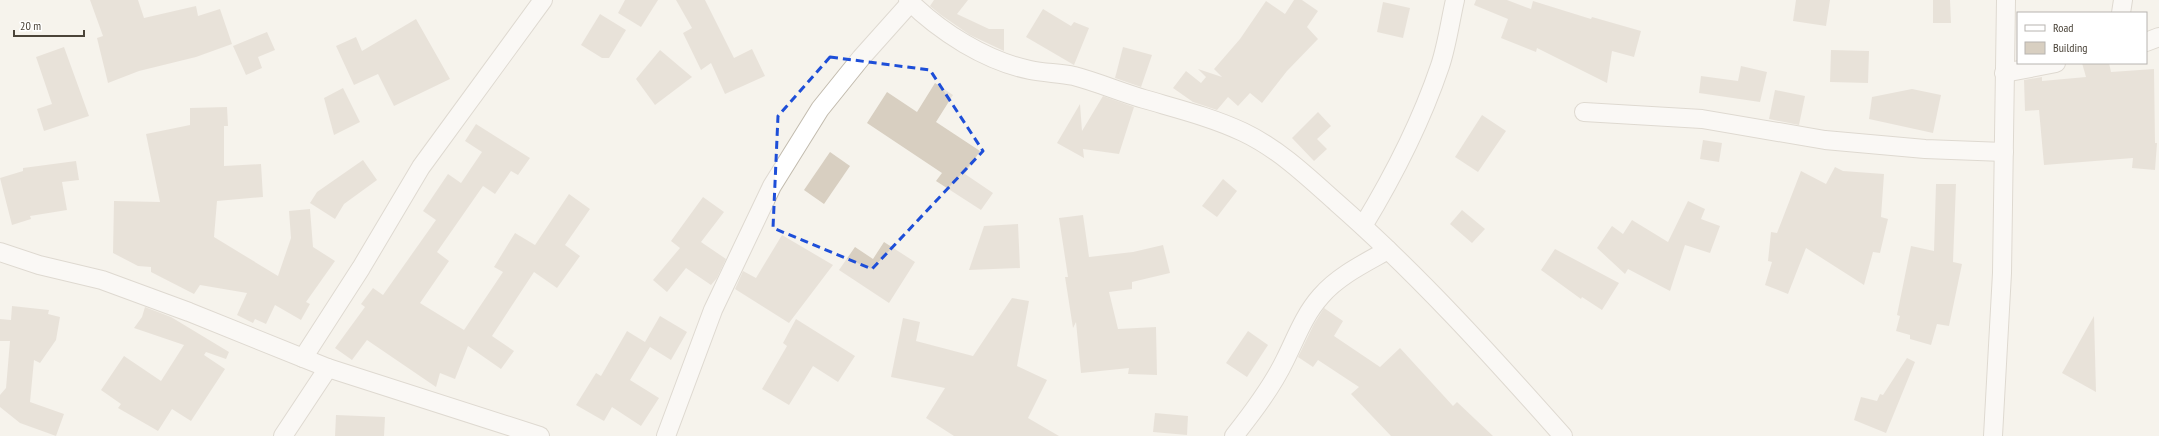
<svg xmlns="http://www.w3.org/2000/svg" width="2159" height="436" viewBox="0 0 2159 436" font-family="'PT Sans Narrow',sans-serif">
<rect width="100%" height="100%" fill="#f6f3ec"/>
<g fill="#d8cfc1">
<path d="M90 0H138L144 18 196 6 198 16 220 9 232 44 196 57 139 71 108 83 97 38 103 36Z"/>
<path d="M625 0H658L641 27 618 13Z"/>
<path d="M676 0H705L734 58 752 49 765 76 725 94 711 63 701 70 683 33 692 28Z"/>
<path d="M934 0H968L957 14 989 29H1004V51L970 35 941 15 930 6Z"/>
<path d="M1294 0H1302L1318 11 1307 27 1318 39 1287 71 1262 103 1250 93 1238 106 1228 97 1217 110 1193 102 1173 88 1186 71 1201 83 1206 77 1198 69 1222 77 1214 69 1240 39 1266 1 1285 14Z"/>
<path d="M1476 0H1507L1531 9 1533 1 1591 19 1592 17 1641 31 1634 57 1612 51 1607 83 1537 48 1536 52 1501 38 1508 19 1474 5Z"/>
<path d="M1796 0H1830L1826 26 1793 21Z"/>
<path d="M1933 0H1950L1951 23H1933Z"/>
<path d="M1383 2 1410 8 1403 38 1377 32Z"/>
<path d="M1043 9 1071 26 1074 22 1089 28 1074 65 1026 37Z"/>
<path d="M600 14 626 30 609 58H602L581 45Z"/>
<path d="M416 19 450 79 394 106 378 74 354 85 336 46 356 37 362 51Z"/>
<path d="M267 32 275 50 258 57 262 68 246 75 233 46Z"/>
<path d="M64 47 89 116 44 131 37 109 52 104 36 57Z"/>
<path d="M1123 47 1152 55 1141 87 1115 78Z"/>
<path d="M660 50 692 77 655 105 636 79Z"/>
<path d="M1831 50 1869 51 1868 83 1830 82Z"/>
<path d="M2082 63H2109L2111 72 2154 69 2155 143H2157L2155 170 2132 168 2133 158 2044 165 2039 110 2025 111 2024 80 2042 77V81L2086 77Z"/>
<path d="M1741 66 1767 72 1760 102 1699 93 1701 76 1738 81Z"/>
<path d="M935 83 953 95 936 122 980 151 965 174 993 193 981 210 936 181 942 173 867 123 887 92 917 112Z"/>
<path d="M343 88 360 122 334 135 324 98Z"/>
<path d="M1912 89 1941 95 1933 133 1869 119 1872 97Z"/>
<path d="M1775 90 1805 96 1799 125 1769 119Z"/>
<path d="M1103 96 1134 107 1119 154 1083 149 1084 158 1057 143 1080 104 1082 131Z"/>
<path d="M227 107 228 126H224V166L261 164 263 197 217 201 214 237 278 276 291 238 289 211 310 209 313 247 335 261 306 302 310 304 301 320 275 305 266 324 255 319 253 323 237 315 247 293 200 285 194 294 151 272V267L138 266 113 253 114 201 160 202 146 134 190 125V108Z"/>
<path d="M1318 112 1331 126 1317 139 1327 149 1314 161 1292 138Z"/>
<path d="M1482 115 1506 131 1478 172 1455 157Z"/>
<path d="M476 124 530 158 518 175 511 171 495 194 483 186 437 252 449 261 420 303 464 330 503 272 494 267 515 233 535 245 569 194 590 209 565 245 580 256 557 288 534 272 492 336 514 351 501 369 468 346 455 379 440 373 436 387 367 340 352 360 335 348 365 307 361 304 373 288 383 295 436 220 423 211 448 174 461 183 482 152 465 141Z"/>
<path d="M1703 140 1722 143 1719 162 1700 159Z"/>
<path d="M830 152 850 166 824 204 804 190Z"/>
<path d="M363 160 377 180 344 204 335 219 310 203 317 192Z"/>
<path d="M76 161 79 180 62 182 67 210 30 216 31 219 12 225 0 178 23 171V168Z"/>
<path d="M1835 167 1843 171 1884 174 1881 217 1888 219 1880 253 1873 252 1864 285 1806 248 1788 294 1765 285 1772 262 1768 261 1771 232 1777 233 1801 171 1826 184Z"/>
<path d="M1223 179 1237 191 1217 217 1202 206Z"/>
<path d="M1936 184H1956L1953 262 1962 264 1949 326 1937 324 1931 345 1910 339V335L1896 331 1900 316 1897 315 1911 246 1934 251Z"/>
<path d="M703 197 724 212 701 242 726 259 717 278 711 285 686 268 667 292 653 280 680 248 671 241Z"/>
<path d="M1688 201 1705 209 1701 219 1720 226 1710 253 1685 245 1670 291 1628 269 1625 274 1597 248 1612 226 1623 234 1632 220 1668 242Z"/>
<path d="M1462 210 1485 229 1472 243 1450 224Z"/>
<path d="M1083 215 1089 257 1133 252 1163 245 1170 273 1132 282V289L1109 292 1118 329 1156 327 1157 375 1128 374 1129 368 1081 373 1076 322 1073 328 1065 277H1068L1059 218Z"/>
<path d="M1018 224 1020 268 969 270 984 226Z"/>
<path d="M782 235 833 265 789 323 735 289 743 271 756 278Z"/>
<path d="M884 242 915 262 889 303 839 270 855 247 873 259Z"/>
<path d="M1555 249 1619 283 1602 310 1582 297 1581 299 1541 270Z"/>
<path d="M1012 298 1029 301 1017 366 1047 380 1028 418 1059 436H954L926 418 945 388 891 377 903 318 920 322 916 341 973 356Z"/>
<path d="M12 306 49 310 48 314 60 317 56 340 40 363 34 360 30 402 64 414 56 436 20 423 0 407V395L6 388 10 341H0V319L11 320Z"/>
<path d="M145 307 171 317 229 352 226 359 206 352 204 355 225 369 191 421 172 409 158 431 118 408 121 404 101 390 124 356 161 381 184 345 134 328 142 317Z"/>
<path d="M1324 308 1343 321 1334 336 1380 367 1400 348 1453 406 1457 402 1493 436H1391L1351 394 1359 387 1318 360 1313 367 1298 357 1314 324Z"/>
<path d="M660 316 687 332 671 360 650 347 630 380 659 398 641 426 612 407 604 421 576 405 596 373 601 376 627 331 645 342Z"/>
<path d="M2094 316 2096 392 2062 373Z"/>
<path d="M796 319 855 356 838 382 813 366 789 405 762 389 787 346 783 343Z"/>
<path d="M1248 331 1268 345 1247 377 1226 363Z"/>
<path d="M1907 358 1915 362 1886 433 1854 420 1861 397 1877 401 1880 394 1883 395Z"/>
<path d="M1155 413 1188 416 1187 435 1153 432Z"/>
<path d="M336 415 385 417 384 436H335Z"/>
</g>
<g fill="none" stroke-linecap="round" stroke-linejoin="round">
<g stroke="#c2bbae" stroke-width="20">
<g id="minor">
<path d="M908 0C940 32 986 61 1030 70 1044 73 1060 73 1074 76 1097 82 1120 92 1144 99 1178 109 1211 117 1243 132 1279 149 1308 177 1337 203 1419 275 1491 355 1563 436"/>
<path d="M2121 13 2123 0"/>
<path d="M2146 42 2159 37"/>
<path d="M2004 73 2056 63"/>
<path d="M1584 112 1702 119 1825 140 1925 149 2004 152"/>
<path d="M1363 226C1394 175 1421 122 1440 66 1447 45 1450 22 1455 0"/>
<path d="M0 252 39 265 102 280 189 312 328 368 540 436"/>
<path d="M303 358 361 268 421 167 543 0"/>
<path d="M283 436 328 368"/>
<path d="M666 436 713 310 772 186 820 109 861 58 911 2"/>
<path d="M1234 436C1253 412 1272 387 1285 360 1296 338 1304 315 1321 296 1338 276 1365 263 1388 250"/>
<path d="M1993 436 2002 273 2006 0"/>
</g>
</g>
<use href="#minor" stroke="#fff" stroke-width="18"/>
</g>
<path d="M0 0H2159V436H0ZM830 57 930 70 983 151 872 269 773 228 778 116Z" fill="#f6f3ec" fill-opacity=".55" fill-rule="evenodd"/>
<path fill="none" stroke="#1d4ed8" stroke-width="3" stroke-dasharray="8 5" stroke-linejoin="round" d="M830 57 930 70 983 151 872 269 773 228 778 116Z"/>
<rect x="2017" y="12" width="130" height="52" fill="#ffffff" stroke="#b7b4b0"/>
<rect x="2025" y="25" width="20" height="6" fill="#ffffff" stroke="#b7b4b0"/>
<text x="2053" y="32" font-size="12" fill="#4b4439">Road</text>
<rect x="2025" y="42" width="20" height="12" fill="#d8cfc1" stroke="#b7b4b0"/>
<text x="2053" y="52" font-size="12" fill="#4b4439">Building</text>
<path d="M14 30v6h70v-6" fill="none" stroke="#4b4439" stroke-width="2"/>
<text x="20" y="30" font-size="12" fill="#4b4439" stroke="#ffffff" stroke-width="3" paint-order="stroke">20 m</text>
</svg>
